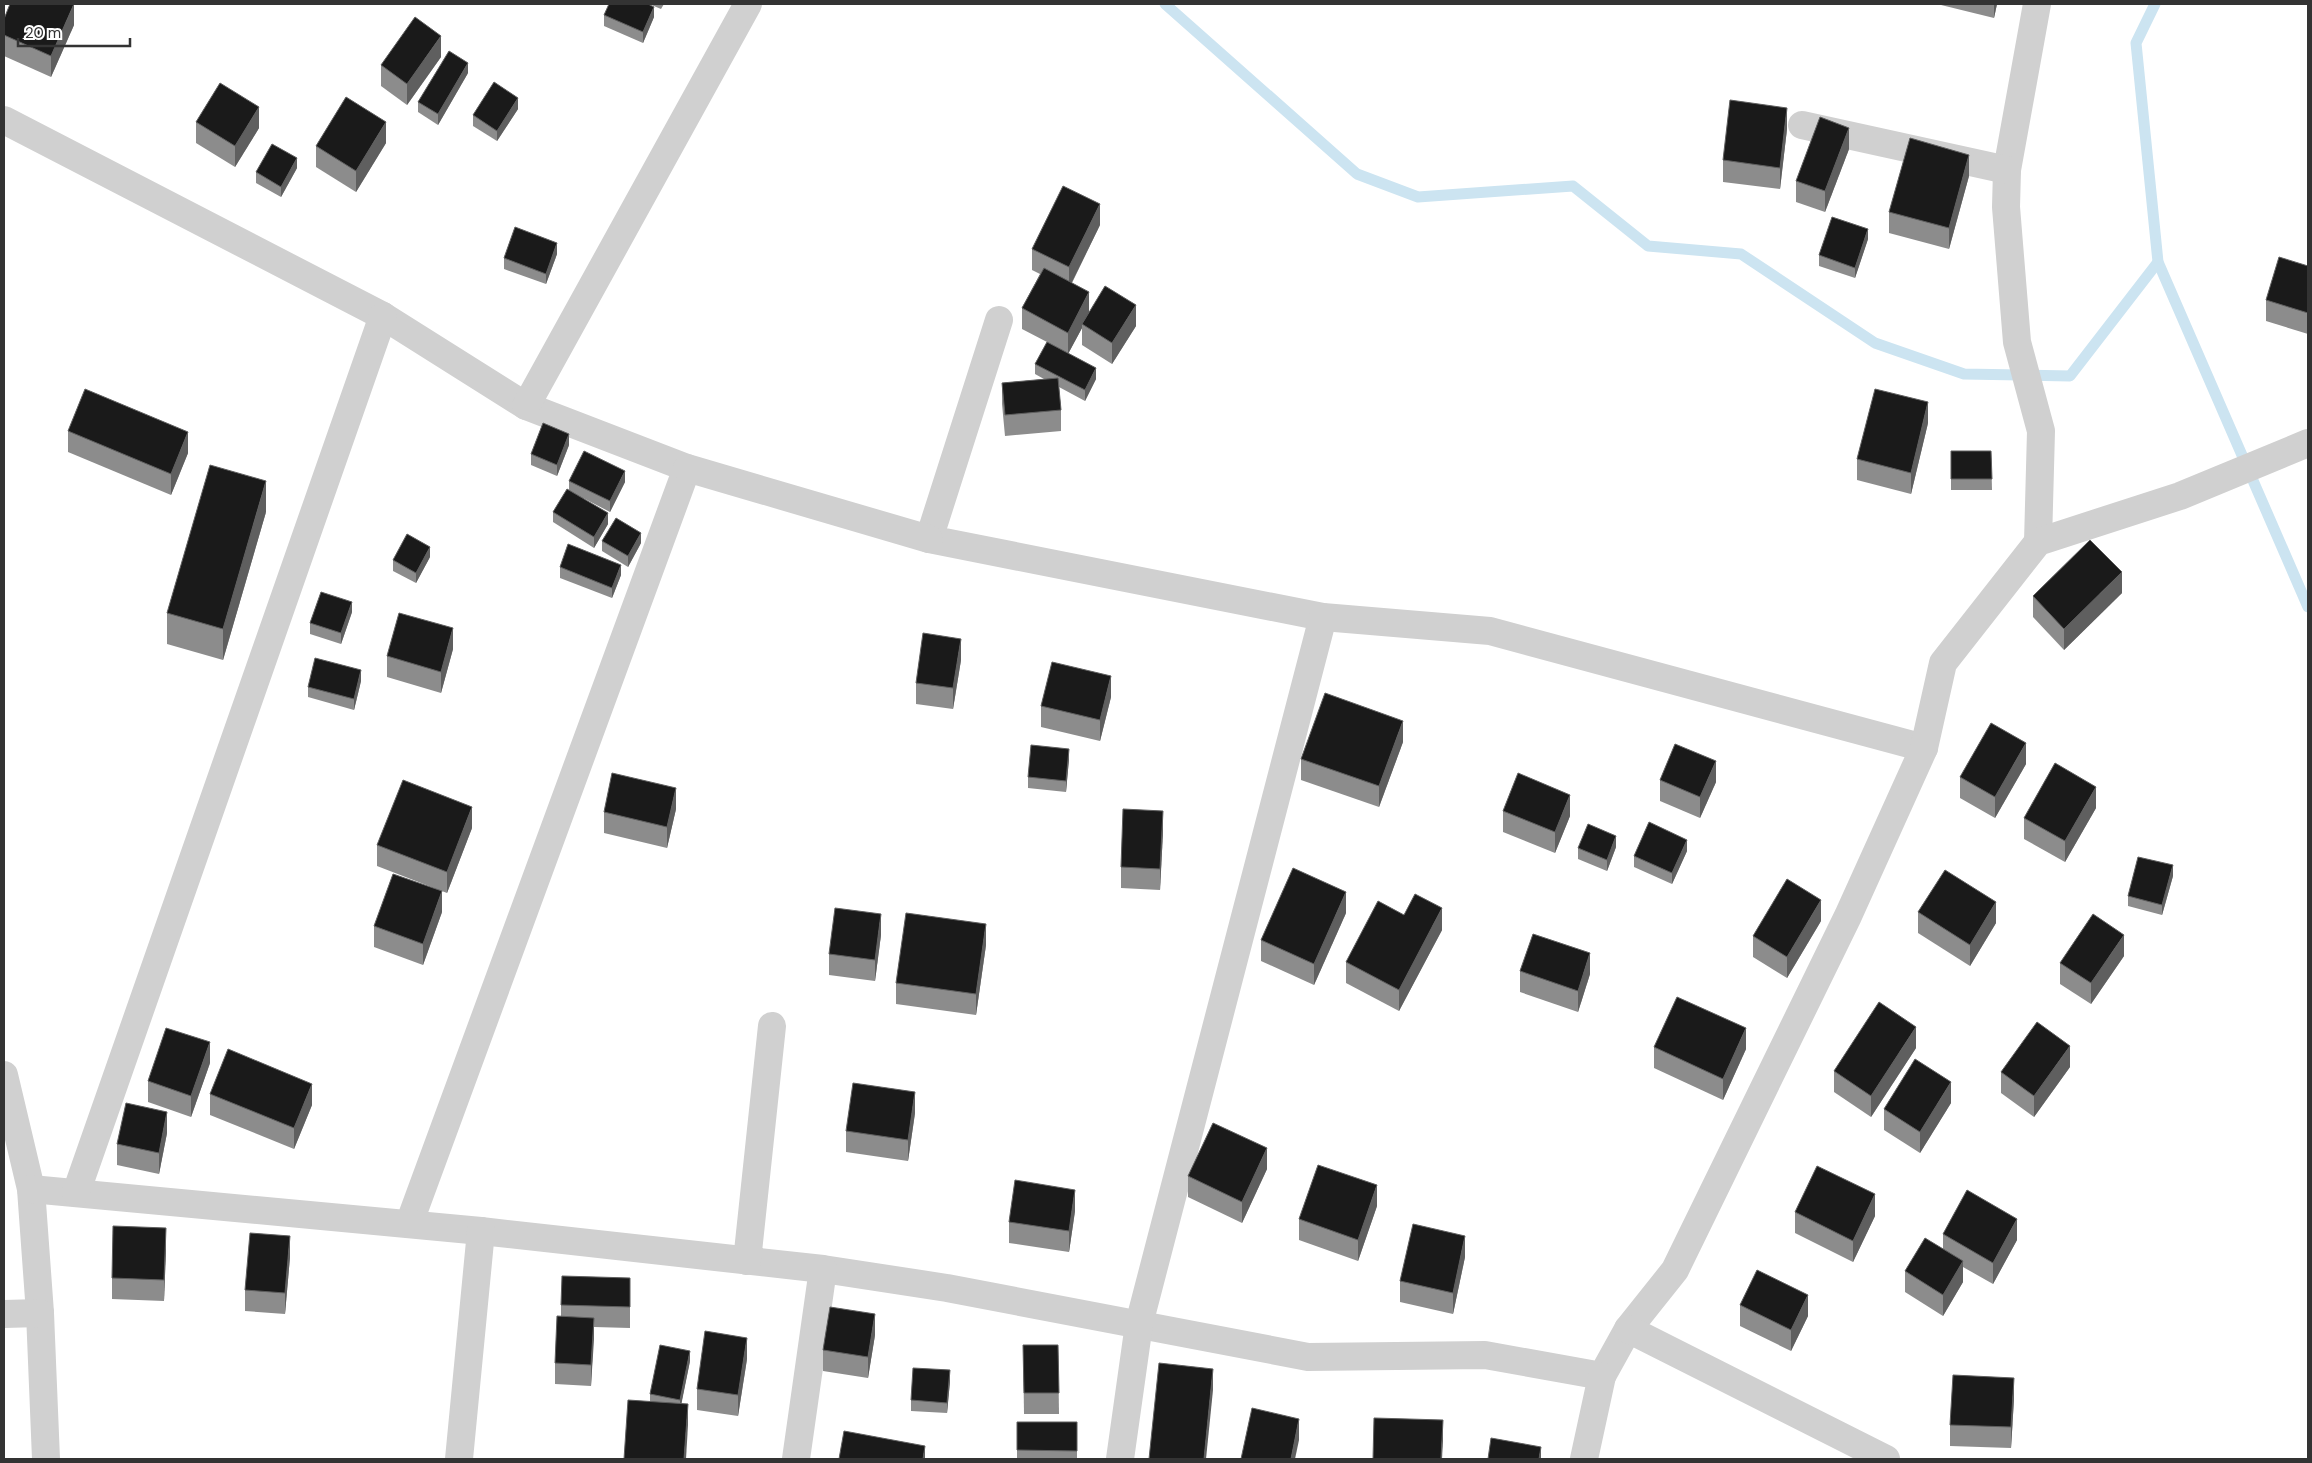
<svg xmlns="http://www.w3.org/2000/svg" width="2312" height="1463" viewBox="0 0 2312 1463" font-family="'DM Sans',sans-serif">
<rect width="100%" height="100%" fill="#fff"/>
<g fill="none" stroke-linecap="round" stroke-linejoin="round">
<g stroke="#cce4f1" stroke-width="11">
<path d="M1165 4 1357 174 1418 197 1573 186 1648 246 1741 254 1875 343 1964 374 2070 376 2158 262"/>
<path d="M2155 4 2136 43 2158 262 2308 607"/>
</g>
<g stroke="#d0d0d0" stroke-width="28">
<path d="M2037 4 2007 170 2006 207 2017 342 2041 431 2038 542"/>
<path d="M4 120 383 316 526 406 687 468 409 1224"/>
<path d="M1802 125 2007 170"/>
<path d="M999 320 929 539 1323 617 1490 631 1924 748"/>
<path d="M526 406 748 4"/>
<path d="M687 468 929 539"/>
<path d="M4 1075 31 1189 40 1313 46 1459"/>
<path d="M31 1189 481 1231 823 1269 947 1288 1308 1357 1485 1355 1602 1376 1628 1329 1675 1270 1848 916 1924 748 1943 663 2038 542 2180 496 2308 443"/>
<path d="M76 1193 383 316"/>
<path d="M747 1261 772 1026"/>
<path d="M4 1314 40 1313"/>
<path d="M1628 1329 1886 1459"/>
<path d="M459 1459 481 1231"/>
<path d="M796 1459 823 1269"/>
<path d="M1120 1459 1139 1324 1323 617"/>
<path d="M1584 1459 1602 1376"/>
</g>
</g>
<g fill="#8c8c8c">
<path d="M649 4H664L661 9Z"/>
<path d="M1937 4H1997L1994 18Z"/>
<path d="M604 15 654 17 643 43 604 26Z"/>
<path d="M4 19 74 25 51 77 4 56Z"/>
<path d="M441 57 407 105 381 86V65Z"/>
<path d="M468 73 438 125 418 112V102Z"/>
<path d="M518 109 497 141 473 126V115Z"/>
<path d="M196 122 259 128 235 167 196 143Z"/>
<path d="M1787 129 1780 189 1723 182V160Z"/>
<path d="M386 143 356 192 316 167V146Z"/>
<path d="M1849 149 1825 212 1796 202V181Z"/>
<path d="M297 168 281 197 256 183V172Z"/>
<path d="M1969 176 1949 249 1889 233V212Z"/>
<path d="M1100 225 1072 283 1089 312 1136 326 1112 364 1082 345V328L1068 354 1096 379 1085 401 1059 387 1061 410V431L1005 436 1002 404V383L1044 379 1035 374V364L1047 342 1022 329V308L1040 274 1032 270V249Z"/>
<path d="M1868 239 1855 278 1819 266V255Z"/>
<path d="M557 254 546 284 504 269V258Z"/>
<path d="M2308 266V334L2266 321V300Z"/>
<path d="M1928 423 1911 494 1857 480V459Z"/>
<path d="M68 431 188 453 171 495 68 452Z"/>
<path d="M569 445 557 476 531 465V454Z"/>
<path d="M1951 451H1991L1992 490H1951Z"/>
<path d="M569 481 625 482 610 512 583 498 608 524 594 548 553 522V512L569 490Z"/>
<path d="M266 512 223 660 167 644V613Z"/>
<path d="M602 541 641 543 628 567 602 551Z"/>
<path d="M430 557 416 583 393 571V560Z"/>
<path d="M560 567 621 575 612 598 560 578Z"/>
<path d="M2122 593 2064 650 2033 617V596Z"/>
<path d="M352 612 341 644 310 634V623Z"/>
<path d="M453 649 441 693 387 677V656Z"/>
<path d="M961 660 953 709 916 704V683Z"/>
<path d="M361 681 354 710 308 697V687Z"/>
<path d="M1111 697 1100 741 1041 727V706Z"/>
<path d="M1403 742 1379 807 1301 780V759Z"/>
<path d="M1069 759 1066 792 1028 788V777Z"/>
<path d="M2026 764 1995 818 1960 798V777Z"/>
<path d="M1660 780 1716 782 1700 818 1660 801Z"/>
<path d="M2096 808 2065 862 2024 839V818Z"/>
<path d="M676 809 667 848 604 833V812Z"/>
<path d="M1503 811 1570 816 1555 853 1503 832Z"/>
<path d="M472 828 447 893 377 866V845Z"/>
<path d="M1163 832 1160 890 1121 888V867Z"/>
<path d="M1616 847 1607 871 1578 859V848Z"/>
<path d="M1687 851 1672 884 1634 867V856Z"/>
<path d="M2173 876 2162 915 2128 906V896Z"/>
<path d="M442 912 423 965 374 947V926Z"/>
<path d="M1918 912 1996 923 1970 966 1918 933Z"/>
<path d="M1346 913 1314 985 1261 961V940Z"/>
<path d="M1404 915 1442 930 1399 1011 1346 983V962Z"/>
<path d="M1821 921 1787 978 1753 957V936Z"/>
<path d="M881 935 875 981 829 975V954Z"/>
<path d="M986 945 976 1015 896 1004V983Z"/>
<path d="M2124 956 2091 1004 2060 984V963Z"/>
<path d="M1520 971 1590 974 1578 1012 1520 992Z"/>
<path d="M1654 1047 1746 1049 1723 1100 1654 1068Z"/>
<path d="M1916 1048 1871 1117 1834 1092V1071Z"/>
<path d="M210 1063 191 1117 148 1102V1081Z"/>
<path d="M2070 1067 2034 1117 2001 1093V1072Z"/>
<path d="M210 1094 312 1105 294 1149 210 1115Z"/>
<path d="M1951 1103 1920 1153 1884 1130V1109Z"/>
<path d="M915 1113 908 1161 846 1152V1131Z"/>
<path d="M167 1133 159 1174 117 1165V1144Z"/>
<path d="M1267 1169 1242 1223 1188 1197V1176Z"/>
<path d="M1377 1206 1358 1261 1299 1240V1219Z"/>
<path d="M1075 1211 1069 1252 1009 1243V1222Z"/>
<path d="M1795 1212 1875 1216 1853 1262 1795 1233Z"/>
<path d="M1943 1234 2017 1240 1993 1284 1963 1267V1282L1943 1316 1905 1292V1271L1943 1249Z"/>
<path d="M166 1249 164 1301 112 1299V1278Z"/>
<path d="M290 1257 285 1314 245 1311V1290Z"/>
<path d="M1465 1257 1453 1314 1400 1302V1281Z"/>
<path d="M630 1299V1328L594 1327 591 1386 555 1384V1363L561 1316V1305Z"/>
<path d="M1740 1305 1808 1316 1791 1351 1740 1326Z"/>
<path d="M875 1335 868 1378 823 1371V1350Z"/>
<path d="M1023 1345H1058L1059 1414H1024Z"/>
<path d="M747 1359 738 1416 697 1410V1389Z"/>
<path d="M690 1361 681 1404 688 1425 650 1401V1394Z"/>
<path d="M950 1381 947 1413 911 1411V1400Z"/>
<path d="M2014 1399 2011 1448 1950 1446V1425Z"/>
<rect x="1017" y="1422" width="60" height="37"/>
</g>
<g fill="#5f5f5f">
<path d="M74 4V25L51 77V56Z"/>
<path d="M1994 4H1997L1994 18Z"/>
<path d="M654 7V17L643 43V32Z"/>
<path d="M441 36V57L407 105V84Z"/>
<path d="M468 63V73L438 125V114Z"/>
<path d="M518 98V109L497 141V131Z"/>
<path d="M259 107V128L235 167V146Z"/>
<path d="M1787 108V129L1780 189V168Z"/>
<path d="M386 122V143L356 192V171Z"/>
<path d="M1849 128V149L1825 212V191Z"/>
<path d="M1969 155V176L1949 249V228Z"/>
<path d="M297 158V168L281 197V187Z"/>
<path d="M1100 204V225L1069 288V267Z"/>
<path d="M1868 229V239L1855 278V268Z"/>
<path d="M557 243V254L546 284V274Z"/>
<path d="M1089 292V313L1082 324V328L1068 354V333Z"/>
<path d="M1136 305V326L1112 364V343Z"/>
<path d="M1096 368V379L1085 401V390Z"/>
<path d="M1928 402V423L1911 494V473Z"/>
<path d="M188 432V453L171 495V474Z"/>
<path d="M569 434V445L557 476V465Z"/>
<path d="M625 471V482L610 512V501Z"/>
<path d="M266 481V512L223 660V629Z"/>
<path d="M608 513V524L594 548V537Z"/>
<path d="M641 533V543L628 567V556Z"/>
<path d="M430 547V557L416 583V573Z"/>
<path d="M621 565V575L612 598V588Z"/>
<path d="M2122 572V593L2064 650V629Z"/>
<path d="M352 602V612L341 644V633Z"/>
<path d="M453 628V649L441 693V672Z"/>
<path d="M961 639V660L953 709V688Z"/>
<path d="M361 670V681L354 710V699Z"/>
<path d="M1111 676V697L1100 741V720Z"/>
<path d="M1403 721V742L1379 807V786Z"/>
<path d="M2026 743V764L1995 818V797Z"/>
<path d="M1069 749V759L1066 792V781Z"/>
<path d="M1716 761V782L1700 818V797Z"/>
<path d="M2096 787V808L2065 862V841Z"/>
<path d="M676 788V809L667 848V827Z"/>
<path d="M1570 795V816L1555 853V832Z"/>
<path d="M472 807V828L447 893V872Z"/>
<path d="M1163 811V832L1160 890V869Z"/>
<path d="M1616 836V847L1607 871V860Z"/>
<path d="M1687 840V851L1672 884V873Z"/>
<path d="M2173 865V876L2162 915V905Z"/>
<path d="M442 891V912L423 965V944Z"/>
<path d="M1346 892V913L1314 985V964Z"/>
<path d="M1821 900V921L1787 978V957Z"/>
<path d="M1996 902V923L1970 966V945Z"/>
<path d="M1442 908V930L1399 1011V990Z"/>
<path d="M881 914V935L875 981V960Z"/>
<path d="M986 924V945L976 1015V994Z"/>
<path d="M2124 935V956L2091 1004V983Z"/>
<path d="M1590 953V974L1578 1012V991Z"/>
<path d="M1916 1027V1048L1871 1117V1096Z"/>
<path d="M1746 1028V1049L1723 1100V1079Z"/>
<path d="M210 1042V1063L191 1117V1096Z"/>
<path d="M2070 1046V1067L2034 1117V1096Z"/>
<path d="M1951 1082V1103L1920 1153V1132Z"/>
<path d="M312 1084V1105L294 1149V1128Z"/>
<path d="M915 1092V1113L908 1161V1140Z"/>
<path d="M167 1112V1133L159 1174V1153Z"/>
<path d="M1267 1148V1169L1242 1223V1202Z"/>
<path d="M1377 1185V1206L1358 1261V1240Z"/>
<path d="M1075 1190V1211L1069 1252V1231Z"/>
<path d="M1875 1194V1216L1853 1262V1241Z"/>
<path d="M2017 1219V1240L1993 1284V1263Z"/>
<path d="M166 1228V1249L164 1301V1280Z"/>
<path d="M290 1236V1257L285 1314V1293Z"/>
<path d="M1465 1236V1257L1453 1314V1293Z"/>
<path d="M1963 1261V1282L1943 1316V1295Z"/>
<path d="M1808 1295V1316L1791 1351V1330Z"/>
<path d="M875 1314V1335L868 1378V1357Z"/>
<path d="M594 1318V1339L591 1386V1365Z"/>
<path d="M747 1338V1359L738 1416V1395Z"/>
<path d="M690 1351V1361L680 1411V1400Z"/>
<path d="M1213 1369V1390L1206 1459H1204Z"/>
<path d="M950 1370V1381L947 1413V1403Z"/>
<path d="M2014 1378V1399L2011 1448V1427Z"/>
<path d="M688 1404V1425L686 1459H684Z"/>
<path d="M1299 1419V1440L1295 1459H1291Z"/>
<path d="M1443 1420V1441L1442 1459H1441Z"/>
<path d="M925 1446V1459H923Z"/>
<path d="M1541 1447V1459H1539Z"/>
</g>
<g fill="#1a1a1a" stroke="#5f5f5f">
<path d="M10 4H74L51 56 4 35V19Z"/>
<path d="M609 4H648L654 7 643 32 604 15Z"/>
<path d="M415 17 441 36 407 84 381 65Z"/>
<path d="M449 51 468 63 438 114 418 102Z"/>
<path d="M494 82 518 98 497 131 473 115Z"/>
<path d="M220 83 259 107 235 146 196 122Z"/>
<path d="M346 97 386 122 356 171 316 146Z"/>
<path d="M1730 100 1787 108 1780 168 1723 160Z"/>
<path d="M1820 117 1849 128 1825 191 1796 181Z"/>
<path d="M1910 138 1969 155 1949 228 1889 212Z"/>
<path d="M272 144 297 158 281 187 256 172Z"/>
<path d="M1063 186 1100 204 1069 267 1032 249Z"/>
<path d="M1832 217 1868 229 1855 268 1819 255Z"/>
<path d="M515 227 557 243 546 274 504 258Z"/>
<path d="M2279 257 2308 266V313L2266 300Z"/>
<path d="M1044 268 1089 292 1068 333 1022 308Z"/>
<path d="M1105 286 1136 305 1112 343 1082 324Z"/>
<path d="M1047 342 1096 368 1085 390 1035 364Z"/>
<path d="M1058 378 1061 410 1005 415 1002 383Z"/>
<path d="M85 389 188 432 171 474 68 431Z"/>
<path d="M1875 389 1928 402 1911 473 1857 459Z"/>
<path d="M543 423 569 434 557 465 531 454Z"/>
<path d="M584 451 625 471 610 501 569 481Z"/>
<path d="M1951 451H1991L1992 479H1951Z"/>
<path d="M210 465 266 481 223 629 167 613Z"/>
<path d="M567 489 608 513 594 537 553 512Z"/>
<path d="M616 518 641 533 628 556 602 541Z"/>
<path d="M407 534 430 547 416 573 393 560Z"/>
<path d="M2090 540 2122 572 2064 629 2033 596Z"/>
<path d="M568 544 621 565 612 588 560 567Z"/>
<path d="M321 592 352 602 341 633 310 623Z"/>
<path d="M399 613 453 628 441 672 387 656Z"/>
<path d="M923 633 961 639 953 688 916 683Z"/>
<path d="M315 658 361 670 354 699 308 687Z"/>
<path d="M1052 662 1111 676 1100 720 1041 706Z"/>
<path d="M1325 693 1403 721 1379 786 1301 759Z"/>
<path d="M1991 723 2026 743 1995 797 1960 777Z"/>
<path d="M1675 744 1716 761 1700 797 1660 780Z"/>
<path d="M1031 745 1069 749 1066 781 1028 777Z"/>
<path d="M2055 763 2096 787 2065 841 2024 818Z"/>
<path d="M612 773 676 788 667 827 604 812Z"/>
<path d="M1518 773 1570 795 1555 832 1503 811Z"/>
<path d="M403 780 472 807 447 872 377 845Z"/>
<path d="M1123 809 1163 811 1160 869 1121 867Z"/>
<path d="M1649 822 1687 840 1672 873 1634 856Z"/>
<path d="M1588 824 1616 836 1607 860 1578 848Z"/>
<path d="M2138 857 2173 865 2162 905 2128 896Z"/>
<path d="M1293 868 1346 892 1314 964 1261 940Z"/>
<path d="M1945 870 1996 902 1970 945 1918 912Z"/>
<path d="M393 874 442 891 423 944 374 926Z"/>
<path d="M1787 879 1821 900 1787 957 1753 936Z"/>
<path d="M1415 894 1442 908 1399 990 1346 962 1378 901 1404 915Z"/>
<path d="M835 908 881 914 875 960 829 954Z"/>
<path d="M906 913 986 924 976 994 896 983Z"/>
<path d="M2093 914 2124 935 2091 983 2060 963Z"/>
<path d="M1533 934 1590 953 1578 991 1520 971Z"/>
<path d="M1677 997 1746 1028 1723 1079 1654 1047Z"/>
<path d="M1879 1002 1916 1027 1871 1096 1834 1071Z"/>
<path d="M2037 1022 2070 1046 2034 1096 2001 1072Z"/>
<path d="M166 1028 210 1042 191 1096 148 1081Z"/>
<path d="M228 1049 312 1084 294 1128 210 1094Z"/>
<path d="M1915 1059 1951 1082 1920 1132 1884 1109Z"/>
<path d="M853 1083 915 1092 908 1140 846 1131Z"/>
<path d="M126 1103 167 1112 159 1153 117 1144Z"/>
<path d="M1213 1123 1267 1148 1242 1202 1188 1176Z"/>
<path d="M1318 1165 1377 1185 1358 1240 1299 1219Z"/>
<path d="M1817 1166 1875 1194 1853 1241 1795 1212Z"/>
<path d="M1015 1180 1075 1190 1069 1231 1009 1222Z"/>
<path d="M1967 1190 2017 1219 1993 1263 1943 1234Z"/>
<path d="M1413 1224 1465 1236 1453 1293 1400 1281Z"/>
<path d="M113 1226 166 1228 164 1280 112 1278Z"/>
<path d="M250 1233 290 1236 285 1293 245 1290Z"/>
<path d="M1925 1238 1963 1261 1943 1295 1905 1271Z"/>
<path d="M1757 1270 1808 1295 1791 1330 1740 1305Z"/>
<path d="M562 1276 630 1278V1307L561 1305Z"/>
<path d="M830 1307 875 1314 868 1357 823 1350Z"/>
<path d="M557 1316 594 1318 591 1365 555 1363Z"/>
<path d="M705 1331 747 1338 738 1395 697 1389Z"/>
<path d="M660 1345 690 1351 680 1400 650 1394Z"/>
<path d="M1023 1345H1058L1059 1393H1024Z"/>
<path d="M1159 1363 1213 1369 1204 1459H1149Z"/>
<path d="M913 1368 950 1370 947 1403 911 1400Z"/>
<path d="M1953 1375 2014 1378 2011 1427 1950 1425Z"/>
<path d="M628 1400 688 1404 684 1459H624Z"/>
<path d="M1252 1408 1299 1419 1291 1459H1241Z"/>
<path d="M1374 1418 1443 1420 1441 1459H1373Z"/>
<path d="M1017 1422H1077V1451L1017 1450Z"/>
<path d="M844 1431 925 1446 923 1459H839Z"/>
<path d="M1491 1438 1541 1447 1539 1459H1488Z"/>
</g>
<rect width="2312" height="1463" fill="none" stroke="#333333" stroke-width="10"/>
<path d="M18 38v8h112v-8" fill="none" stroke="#333333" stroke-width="2.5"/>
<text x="25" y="38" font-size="15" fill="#333333" stroke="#ffffff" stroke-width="4" paint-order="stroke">20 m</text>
</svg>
